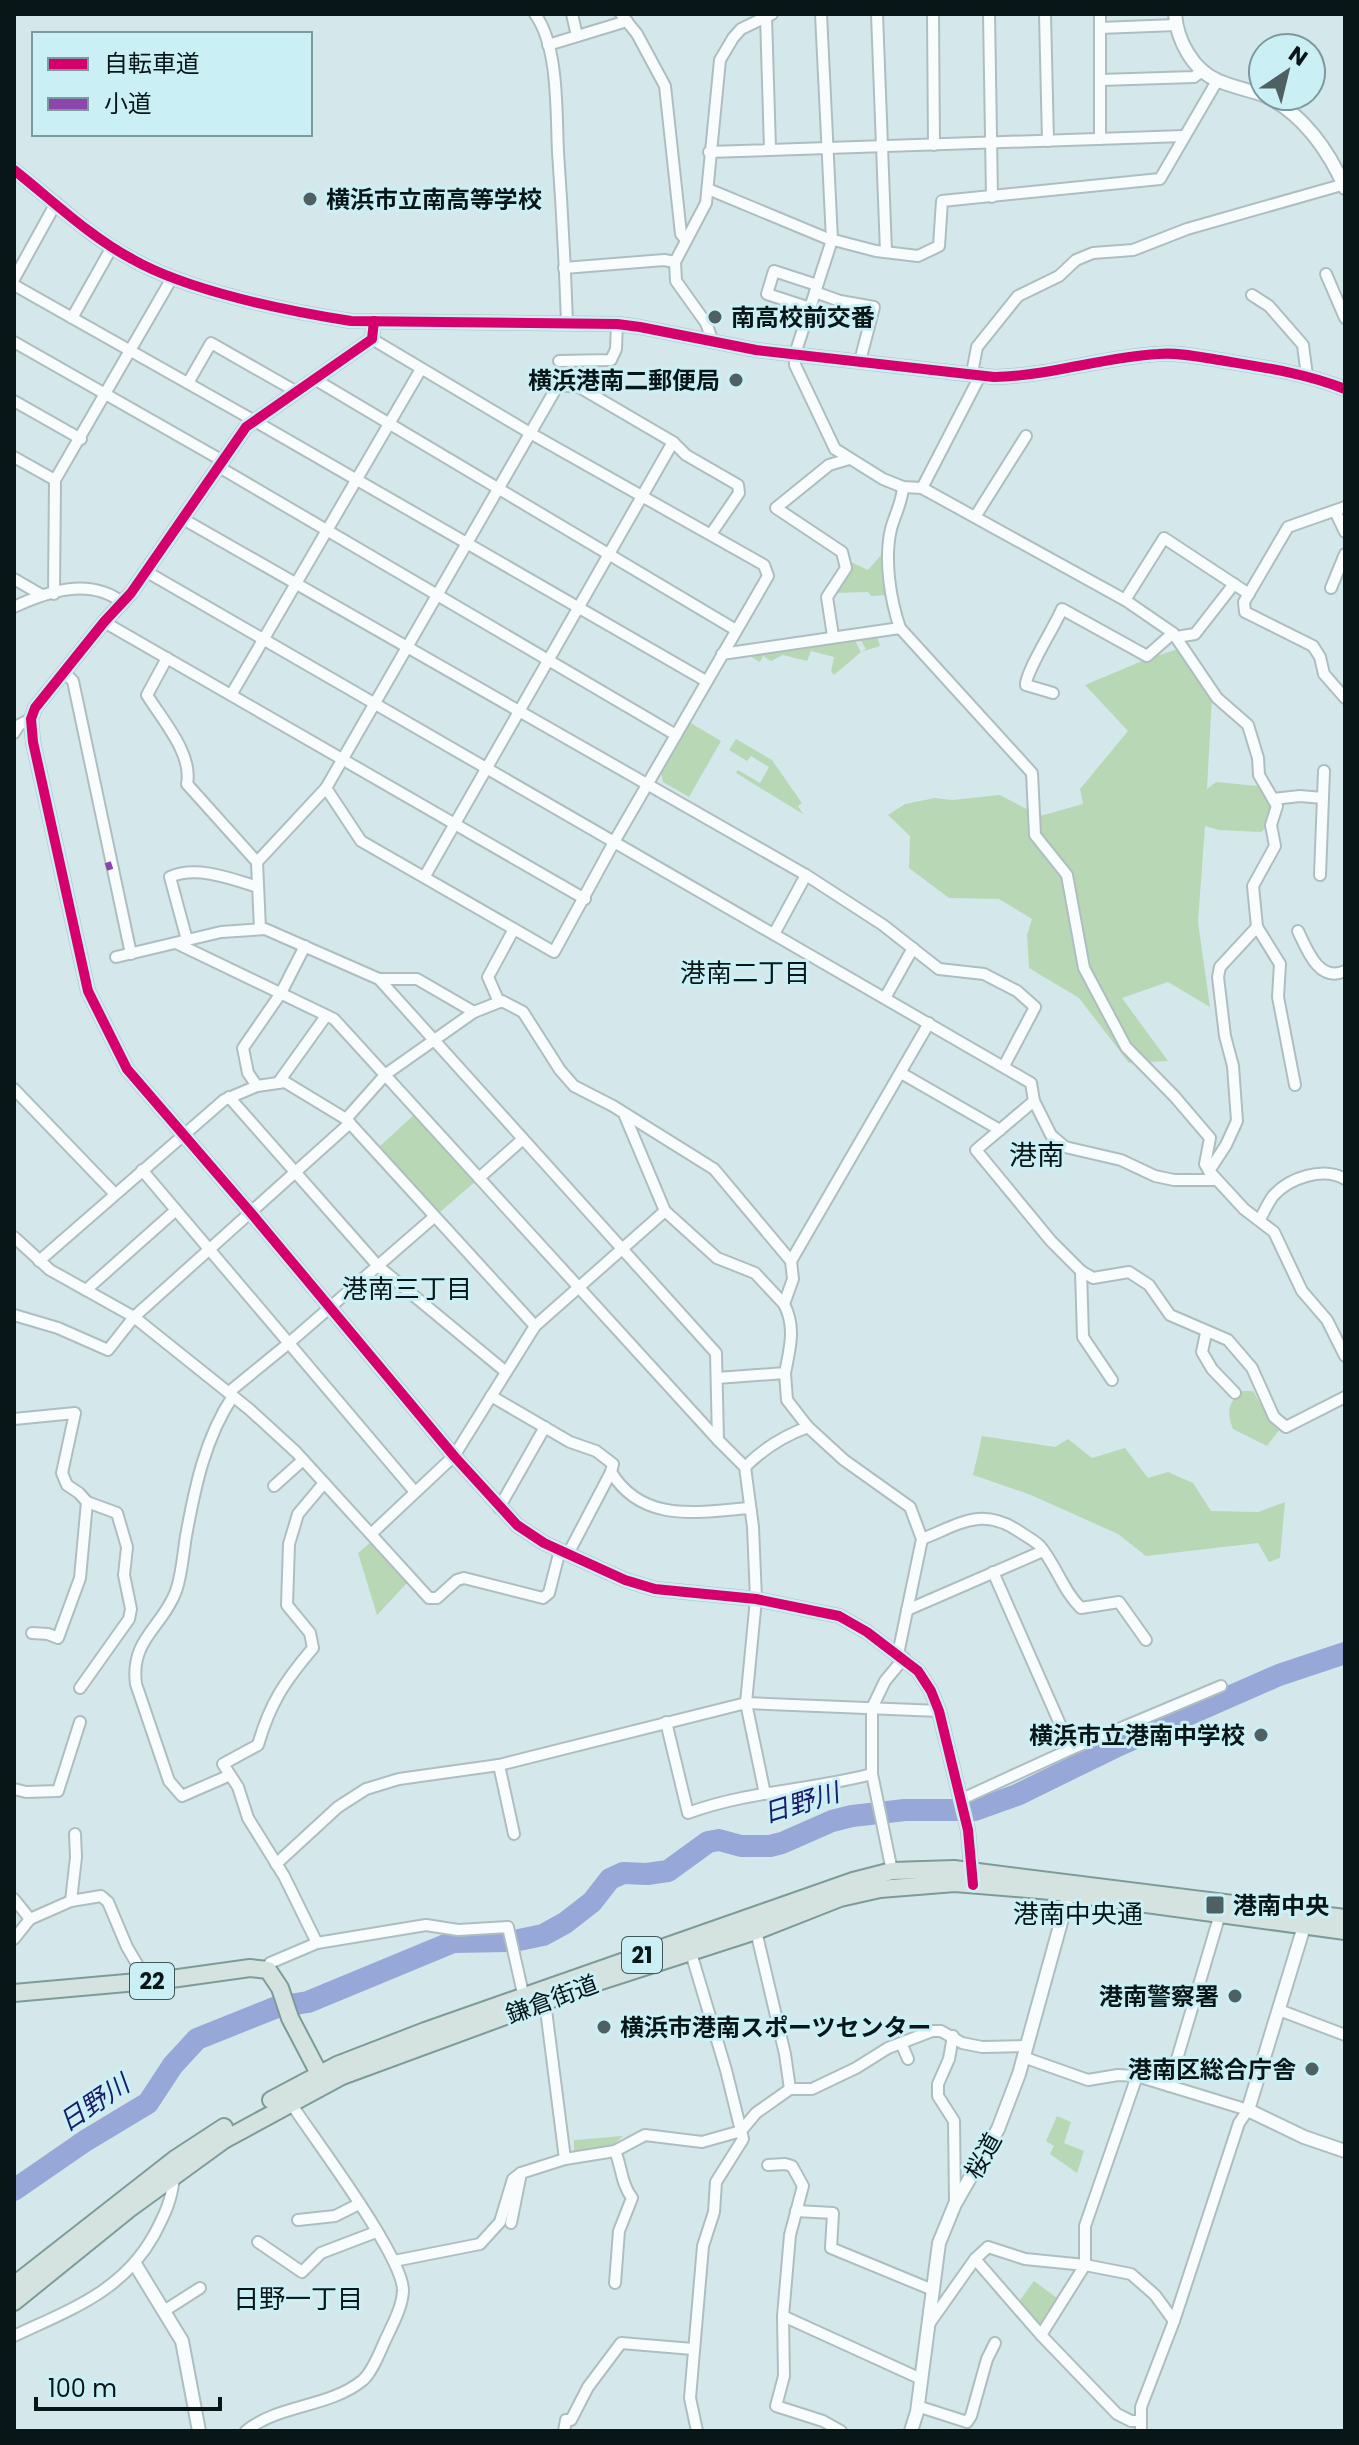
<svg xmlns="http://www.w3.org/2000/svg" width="1359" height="2445" viewBox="0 0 1359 2445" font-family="Poppins,'Noto Sans JP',sans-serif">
<rect width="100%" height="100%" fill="#d4e8eb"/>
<g fill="#b8d8b5">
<path d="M881 555 887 595 871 596 868 592 836 593 851 570V562L868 570Z"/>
<path d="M877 636 880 646 861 652 834 675 831 671 834 657 811 651 807 661 783 655 771 661 763 656 760 662 748 655 854 639 861 652 866 649 860 639Z"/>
<path d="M1181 648 1212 697 1207 789 1216 782 1258 786 1271 808 1265 829 1261 832 1219 830 1205 826 1198 922 1210 1007 1168 982 1122 998 1168 1061 1129 1063 1079 998 1029 968 1027 935 1032 919 999 899 949 898 909 868 910 836 888 815 905 804 935 798 952 800 1000 795 1040 816 1083 804 1080 789 1128 731 1085 685 1147 659Z"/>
<path d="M689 722 721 741 689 797 663 782 661 773Z"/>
<path d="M736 739 772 760 802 803 798 806 803 814 736 773 738 770 760 783 769 767 751 756 747 761 729 750Z"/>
<path d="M415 1114 477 1180 439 1213 380 1146Z"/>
<path d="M1243 1391H1253L1273 1425 1279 1430 1267 1446 1233 1429C1226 1411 1228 1402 1243 1391Z"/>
<path d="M982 1436 1055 1447 1068 1439 1092 1458 1125 1448 1148 1478 1168 1472 1193 1483 1211 1511 1258 1512 1285 1502 1280 1558 1269 1562 1258 1543 1146 1556 1118 1534 1031 1495 973 1475Z"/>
<path d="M371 1542 407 1583 377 1615 358 1553Z"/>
<path d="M1057 2116 1071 2122 1064 2143 1084 2151 1077 2173 1050 2154 1054 2146 1046 2141Z"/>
<path d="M623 2136 612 2146 574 2155V2140Z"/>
<path d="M1034 2281 1057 2298 1040 2325 1020 2300Z"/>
</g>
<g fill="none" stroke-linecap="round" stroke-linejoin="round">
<path stroke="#97a7d7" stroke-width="22" d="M14 2190 85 2141 148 2103 173 2065 197 2039 277 2007 308 2002 453 1942 514 1941 543 1935 565 1923 592 1902 610 1879 623 1873 647 1874 668 1871 708 1842 719 1840 741 1846H770L782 1843 832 1821 852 1816 905 1810H975L1017 1795 1115 1747 1279 1675 1345 1653"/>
<g stroke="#aebec0" stroke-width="14">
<g id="minor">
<path d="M535 14C559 47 556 112 558 152 562 209 565 266 567 323"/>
<path d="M572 14 577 36"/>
<path d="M621 14 637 34 665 86 681 234 686 240"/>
<path d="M821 14 832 240 795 354V365L835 449 883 479 903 487 922 488 1125 600 1164 538 1249 594"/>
<path d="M877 14 886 252"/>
<path d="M933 14 934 145"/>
<path d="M989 14 992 197"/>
<path d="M1045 14 1048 141"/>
<path d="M766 16 770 149"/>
<path d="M1100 28 1176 25"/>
<path d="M548 45 627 21"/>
<path d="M1100 80 1194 77 1203 70"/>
<path d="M1100 139V14"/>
<path d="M709 152 1184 136"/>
<path d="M708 189 826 238 876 251 918 256 939 246 942 201 1160 179 1217 81"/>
<path d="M564 268 664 260 675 262"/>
<path d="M1326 274 1345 318"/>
<path d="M14 279 56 203"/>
<path d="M14 285 253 420 706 681"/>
<path d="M815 292 840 301 874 307 860 361"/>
<path d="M1252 295 1269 306 1303 345 1307 376"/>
<path d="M810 308 767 294 774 271 817 285"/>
<path d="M72 318 112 247"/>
<path d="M14 342 223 461"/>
<path d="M713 342 706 323 676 281 675 262 706 203 720 60 733 38 741 29 772 14"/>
<path d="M559 361 611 360 616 349 617 324"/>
<path d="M972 373 977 347 1018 296 1059 276 1076 260 1093 253 1133 250 1187 229 1345 184"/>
<path d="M316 380 736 630"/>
<path d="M188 383 211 343 297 392"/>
<path d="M14 401 81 439"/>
<path d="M14 457 55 480"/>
<path d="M219 467 676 735"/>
<path d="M903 487C902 503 895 514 891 529 884 559 890 599 900 628L1032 773 1035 835 1067 875 1084 968 1126 1047 1175 1097 1210 1138 1205 1164 1209 1171 1244 1209 1274 1232 1302 1291 1327 1320 1345 1356"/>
<path d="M922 488 981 374"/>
<path d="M1345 507 1288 527 1244 602 1245 612 1313 646 1320 657 1324 674 1345 698"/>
<path d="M1335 511 1345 532"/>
<path d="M975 517 1026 436"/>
<path d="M183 519 806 875 883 925 939 969 984 974 1017 991 1035 1007 1004 1066"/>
<path d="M147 572 1031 1083 1034 1101 1051 1135 1065 1147 1121 1160 1155 1176 1174 1180H1216"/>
<path d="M14 579 40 594"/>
<path d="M1331 588 1345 554"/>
<path d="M54 594 55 480 172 278"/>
<path d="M1125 600 1173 633 1217 698 1248 725 1258 758 1259 775 1277 806 1271 825 1275 846 1253 886 1257 927 1280 964 1278 997 1295 1085"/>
<path d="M14 607C48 591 90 577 123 603"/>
<path d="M104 622 585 899"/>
<path d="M833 636 827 597 846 568 842 552 776 508 829 465 849 459"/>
<path d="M1176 637 1195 634 1234 584"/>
<path d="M722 654 900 628"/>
<path d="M167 658 147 695C163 721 193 754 187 784L257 862"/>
<path d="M64 672 73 681 131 954"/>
<path d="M1053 693 1026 685C1025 673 1055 626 1062 609L1147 656 1173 633"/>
<path d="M231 695 421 369"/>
<path d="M14 733 19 725 31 719"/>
<path d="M326 788 361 841 554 952 614 842 768 576 764 565 530 433 372 339"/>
<path d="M1273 799 1300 796 1323 798"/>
<path d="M1320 875 1324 771"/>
<path d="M425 876 673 442"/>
<path d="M260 929 257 862 326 788 558 385 579 387 673 442 686 455 738 485 739 493 711 534"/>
<path d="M1298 931C1307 950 1319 983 1345 971"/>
<path d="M774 934 806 875"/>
<path d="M187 940 170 877C197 865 232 879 258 887"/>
<path d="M176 943 334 1019 718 1440"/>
<path d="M116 957 221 932 265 929 379 979 716 1353 718 1440 745 1467 753 1527 756 1599 746 1703 765 1794"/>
<path d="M379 979H417L474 1012"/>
<path d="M885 998 913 948"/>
<path d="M499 1002 488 977 514 929"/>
<path d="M901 1073 1000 1130"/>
<path d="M278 1083 326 1016"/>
<path d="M257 1086 248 1073 243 1048 281 993 305 946"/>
<path d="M14 1089 115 1194"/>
<path d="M229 1097 378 1266 506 1372"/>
<path d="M1034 1101 976 1150 1051 1241 1081 1271"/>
<path d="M625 1116 665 1211 717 1258 755 1273 784 1304"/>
<path d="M346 1119 386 1074 474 1012 502 1001 523 1012 560 1070 574 1086 613 1106 714 1169 791 1261 793 1279 784 1304C796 1327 790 1348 785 1373L717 1378"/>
<path d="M142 1170 415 1492"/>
<path d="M1209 1171 1226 1145 1237 1121 1233 1066 1225 1036 1218 977 1220 967 1257 927"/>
<path d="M479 1178 523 1139"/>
<path d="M1260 1219C1264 1212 1268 1203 1273 1196 1289 1178 1323 1166 1345 1179"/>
<path d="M14 1237 50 1270 134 1317 249 1409 296 1452 429 1598H437L457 1580 464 1578 543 1598 549 1593 560 1550"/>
<path d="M39 1261 224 1100 257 1086 285 1082 346 1119 535 1326"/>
<path d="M791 1261 929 1023"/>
<path d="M86 1290 176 1210"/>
<path d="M14 1315 58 1328 108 1350 134 1317 350 1123"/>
<path d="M1206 1333 1202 1352 1212 1369 1235 1393"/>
<path d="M785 1373 787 1400 808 1427 844 1460 910 1507 922 1539 898 1654"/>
<path d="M1112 1380 1083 1337 1081 1271 1093 1278 1129 1272 1149 1285 1170 1315 1228 1340 1252 1368 1274 1417 1286 1427 1345 1397"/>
<path d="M229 1392 289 1343 434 1217"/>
<path d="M491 1396 570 1442 596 1451 613 1464 611 1472 568 1554"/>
<path d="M14 1419 75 1413 62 1473 67 1485 79 1493 87 1502 117 1513 127 1547 124 1575 131 1609 129 1619 80 1688"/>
<path d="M745 1467C764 1448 783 1436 808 1427"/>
<path d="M611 1472C643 1524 698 1512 750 1508"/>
<path d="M274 1486 303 1460"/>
<path d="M499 1508 545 1427"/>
<path d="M371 1534 454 1456 535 1326 665 1211"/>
<path d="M922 1539C960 1524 982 1506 1020 1532 1026 1536 1035 1541 1040 1546 1056 1565 1063 1591 1081 1608L1119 1602 1146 1640"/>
<path d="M993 1572 1071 1749"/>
<path d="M907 1610 1043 1551"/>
<path d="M32 1633 48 1634 58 1638 80 1578 87 1502"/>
<path d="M666 1722 688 1813C747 1791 812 1790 872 1774"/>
<path d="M499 1765 514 1834"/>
<path d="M228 1776 182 1796 169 1781 136 1684C130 1639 163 1627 176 1591 182 1574 183 1554 186 1536 195 1487 205 1438 233 1396"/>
<path d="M14 1789 26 1792 58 1791 80 1722"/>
<path d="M962 1799 1071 1749 1221 1686"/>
<path d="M276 1864 338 1807 366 1789 399 1779 499 1765 746 1703 939 1711"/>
<path d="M892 1871 872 1774V1708L885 1681 904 1658"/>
<path d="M14 1899 30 1919"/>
<path d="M71 1901 76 1857 75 1834"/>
<path d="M756 1931 785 2054 790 2089"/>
<path d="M14 1939 30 1919 71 1901 101 1896 108 1902 127 1947 147 1981"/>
<path d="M317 1943 284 1876 248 1818 238 1787 223 1764 258 1745C270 1703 285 1681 313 1648L310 1633 287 1605 289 1544 298 1514 324 1483"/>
<path d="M691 1953 726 2070 743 2139 716 2182 714 2212 703 2246 690 2398 697 2431"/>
<path d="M268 1970 270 1963 317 1943 426 1925 458 1930 508 1927 524 1998"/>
<path d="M545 2002 565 2159"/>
<path d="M1279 2010 1345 2035"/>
<path d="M953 2036 949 2059 938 2084V2096L954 2121 955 2203"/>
<path d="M901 2043 908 2059"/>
<path d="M1023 2057 1088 2080 1118 2075 1137 2076 1248 2110 1239 2123 1174 2321 1141 2407V2431"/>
<path d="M1169 2086 1220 1914"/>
<path d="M615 2151C622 2168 621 2183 632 2198L619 2231 615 2283"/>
<path d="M768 2165 785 2164 792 2166 803 2186 790 2235 783 2316 784 2376 776 2406 823 2421 841 2431"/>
<path d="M796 2211 833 2213 831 2248 933 2290"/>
<path d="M298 2220 335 2216 359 2204"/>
<path d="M511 2223 521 2173"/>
<path d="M258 2242 302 2272 321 2253 376 2232"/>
<path d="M975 2259 1041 2335 1117 2414 1131 2421H1141"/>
<path d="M394 2261 480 2244 500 2222 513 2179 521 2173 565 2159 615 2151 645 2135 702 2142 741 2131 756 2113 790 2089H812L856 2068 888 2048 932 2031H941L962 2043 982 2047 1025 2046"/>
<path d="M164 2311 200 2288"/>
<path d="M783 2316 919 2378"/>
<path d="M929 2324 975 2259 988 2247 1025 2259 1085 2265 1131 2274 1155 2295 1174 2321"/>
<path d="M1041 2335 1085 2265V2226L1137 2076"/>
<path d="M14 2336C71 2309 122 2292 154 2235 165 2214 172 2200 174 2176"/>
<path d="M917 2406 967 2422 971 2416 987 2359 995 2343"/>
<path d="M246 2431C279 2404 329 2408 363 2380 372 2372 379 2354 384 2343 391 2327 402 2309 403 2291 404 2257 312 2136 290 2102"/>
<path d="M564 2431 566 2420H571L588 2387 621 2343 693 2349"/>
</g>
</g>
<g stroke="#aebec0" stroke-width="16">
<g id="tertiary">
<path d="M1175 14C1177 40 1193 71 1219 81 1233 87 1249 90 1263 95"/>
<path d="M1266 96C1303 114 1329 151 1345 188"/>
<path d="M14 170C52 200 89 236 132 259 188 291 287 311 351 321L617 324 640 327 756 350 994 377C1050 376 1103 357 1158 354 1178 352 1200 357 1219 360 1262 367 1305 373 1345 389"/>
<path d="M374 321 372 339 246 427 131 593 104 622 35 708 31 719 33 742 88 991 127 1069 251 1213 454 1456 517 1525 544 1543 625 1580 655 1589 756 1599 839 1616 867 1632 918 1671 931 1691 939 1711 968 1830 972 1878"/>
<path d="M1306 1920 1248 2110 1304 2137 1345 2151"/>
<path d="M135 2264 182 2341 199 2431"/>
<path d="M911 2431 917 2412 939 2243 955 2204 998 2129 1019 2074 1071 1886"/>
</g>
</g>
<g stroke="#7d9c98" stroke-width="20">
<g id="primary">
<path d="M14 1993 171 1979 250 1968 268 1970 280 1988 290 2018 324 2083"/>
<path d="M271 2100 337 2065 425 2031 853 1881 892 1871 954 1869 1345 1918"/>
<path d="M14 2285 175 2159 224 2127"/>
<path d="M14 2302 129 2209 224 2140 342 2076 598 1982 756 1931 840 1898 880 1889 955 1883 1051 1891 1345 1931"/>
</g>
</g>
<use href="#minor" stroke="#f9fcfc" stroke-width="10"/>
<use href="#tertiary" stroke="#f9fcfc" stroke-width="12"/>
<use href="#primary" stroke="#d4e3e0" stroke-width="16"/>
<path stroke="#8e44ad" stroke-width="8" stroke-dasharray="16 8" stroke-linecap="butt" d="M106 867 112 865"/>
<g stroke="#caf0f5" stroke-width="15">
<g id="cycleway">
<path d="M14 170C52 200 89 236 132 259 188 291 287 311 351 321L617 324 640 327 756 350 994 377C1050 376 1103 357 1158 354 1178 352 1200 357 1219 360 1262 367 1305 373 1345 389"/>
<path d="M374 321 372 339 246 427 131 593 104 622 35 708 31 719 33 742 88 991 127 1069 251 1213 454 1456 517 1525 544 1543 625 1580 655 1589 756 1599 839 1616 867 1632 918 1671 931 1691 939 1711 968 1830 973 1885"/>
</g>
</g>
<use href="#cycleway" stroke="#d6006c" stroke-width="10"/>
</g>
<g fill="#4f6062" stroke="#caf0f5" stroke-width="3">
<circle cx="310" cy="199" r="8"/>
<circle cx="715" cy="317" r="8"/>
<circle cx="736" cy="380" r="8"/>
<circle cx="1261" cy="1735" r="8"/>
<rect x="1205" y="1895" width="20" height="20" rx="4"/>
<circle cx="1235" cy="1996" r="8"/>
<circle cx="604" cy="2027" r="8"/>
<circle cx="1312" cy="2069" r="8"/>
</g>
<g text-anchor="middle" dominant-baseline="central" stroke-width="6" stroke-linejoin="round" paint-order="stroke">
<g fill="#caf0f5" stroke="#42575a" stroke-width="2">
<rect x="622" y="1937" width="40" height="36" rx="6"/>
<rect x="130" y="1963" width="44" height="36" rx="6"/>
</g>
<g font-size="22" font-weight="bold" fill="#081618">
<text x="642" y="1955">21</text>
<text x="152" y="1981">22</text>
</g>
<g font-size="24" font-weight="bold" fill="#081618" stroke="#caf0f5" text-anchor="start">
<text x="326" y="199">横浜市立南高等学校</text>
<text x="731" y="317">南高校前交番</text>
<text x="720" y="380" text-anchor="end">横浜港南二郵便局</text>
<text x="1245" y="1735" text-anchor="end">横浜市立港南中学校</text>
<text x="1233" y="1905">港南中央</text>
<text x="1219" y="1996" text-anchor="end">港南警察署</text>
<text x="620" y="2027">横浜市港南スポーツセンター</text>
<text x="1296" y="2069" text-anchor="end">港南区総合庁舎</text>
</g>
<g font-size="24" fill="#081618" stroke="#caf0f5">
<text transform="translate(552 1999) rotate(-20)">鎌倉街道</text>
<text transform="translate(983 2156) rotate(-61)">桜道</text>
</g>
<g font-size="26" fill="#081618" stroke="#caf0f5">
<text x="745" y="973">港南二丁目</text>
<text x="407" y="1289">港南三丁目</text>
<text x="1078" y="1914">港南中央通</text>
<text x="298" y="2299">日野一丁目</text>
</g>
<g font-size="26" font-style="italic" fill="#1b1b69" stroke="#caf0f5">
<text transform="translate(801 1803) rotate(-17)">日野川</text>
<text transform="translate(94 2103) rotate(-34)">日野川</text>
</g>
<g font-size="28" fill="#081618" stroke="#caf0f5">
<text x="1037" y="1155">港南</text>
</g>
</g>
<rect width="1359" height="2445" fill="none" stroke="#081618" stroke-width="32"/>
<rect x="32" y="32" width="280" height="104" fill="#caf0f5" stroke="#7c999d" stroke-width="2"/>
<rect x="48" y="58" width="40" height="12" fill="#d6006c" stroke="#7c999d" stroke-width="2"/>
<text x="104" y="72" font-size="24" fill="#081618">自転車道</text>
<rect x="48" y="98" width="40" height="12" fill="#8e44ad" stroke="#7c999d" stroke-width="2"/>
<text x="104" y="112" font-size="24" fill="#081618">小道</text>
<g transform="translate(1287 72) rotate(35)"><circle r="38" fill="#caf0f5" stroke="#7c999d" stroke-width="2"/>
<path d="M0-6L14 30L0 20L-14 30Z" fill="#4f6062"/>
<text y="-12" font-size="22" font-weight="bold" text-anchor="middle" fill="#081618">N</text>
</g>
<path d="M36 2397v12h184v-12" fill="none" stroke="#081618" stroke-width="4"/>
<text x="48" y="2397" font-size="24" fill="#081618" stroke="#caf0f5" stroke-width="6" paint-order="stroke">100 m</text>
</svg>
